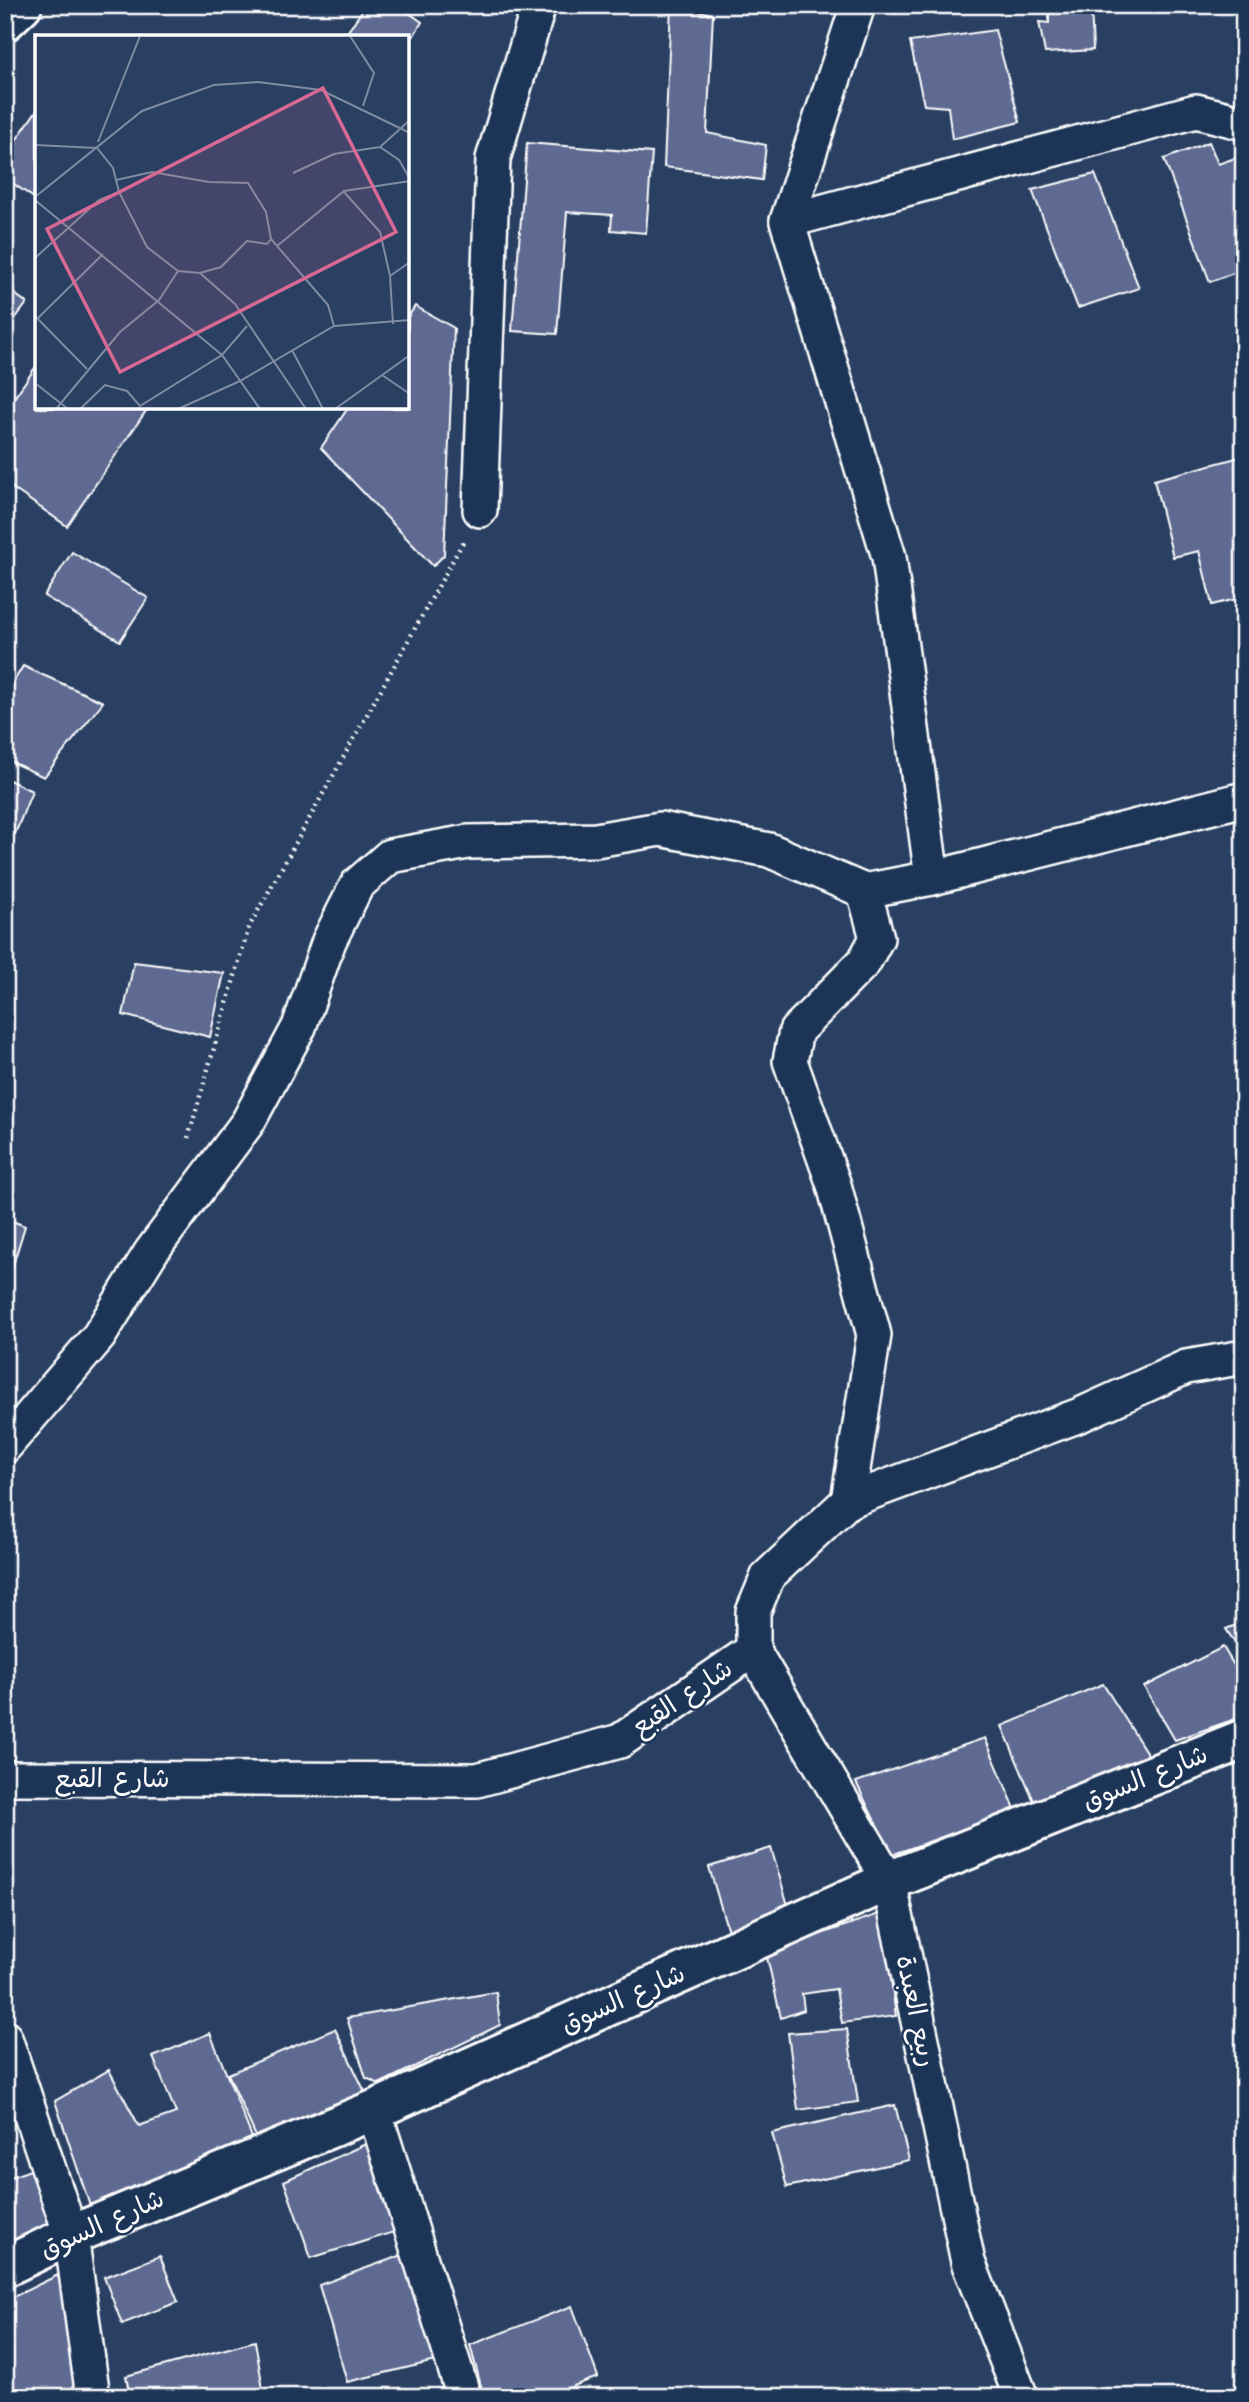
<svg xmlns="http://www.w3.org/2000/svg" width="1249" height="2402" viewBox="0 0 1249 2402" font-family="'Architects Daughter','Playpen Sans Arabic',sans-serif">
<rect width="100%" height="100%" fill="#2a4063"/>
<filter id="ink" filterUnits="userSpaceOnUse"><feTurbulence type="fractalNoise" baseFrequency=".0143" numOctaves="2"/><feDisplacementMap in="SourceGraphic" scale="14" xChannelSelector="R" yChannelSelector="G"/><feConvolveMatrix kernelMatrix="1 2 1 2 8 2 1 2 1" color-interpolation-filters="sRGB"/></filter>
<g filter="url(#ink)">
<g fill="#5f6a92" stroke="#fff" stroke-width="2">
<path d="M366 5H398L422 22 408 45V37H344Z"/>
<path d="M671 5 713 14 707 133 766 145 762 180 664 167Z"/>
<path d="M1049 5H1091L1093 50 1045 53 1039 22 1049 23Z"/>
<path d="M995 30 1020 122 952 139 948 107 924 105 910 42Z"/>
<path d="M37 110V200L5 178V156Z"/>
<path d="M1209 142 1218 164 1238 157 1244 171V269L1210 282 1164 159Z"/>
<path d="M527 143 652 153 646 233 611 230 612 215 567 212 557 334 512 331Z"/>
<path d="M1095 174 1139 288 1078 308 1032 190Z"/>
<path d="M5 287 27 303 5 332Z"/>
<path d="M415 306 454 328 444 555 433 566 321 448 348 408H408V317Z"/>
<path d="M37 365V408H148L67 526 5 483V411Z"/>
<path d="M1244 456V597L1212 605 1199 551 1173 557 1154 480Z"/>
<path d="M72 552 148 598 120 641 44 596Z"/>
<path d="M23 666 103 702 44 777 5 759V696Z"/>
<path d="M5 778 32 791 15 834 5 829Z"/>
<path d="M134 962 224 973 210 1037 123 1015Z"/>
<path d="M5 1218 25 1226 12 1268 5 1266Z"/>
<path d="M1244 1622V1657L1226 1629Z"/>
<path d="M1223 1647 1244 1682V1716L1175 1740 1144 1687Z"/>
<path d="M1103 1684 1150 1758 1036 1806 1002 1726Z"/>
<path d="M985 1738 1016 1811 891 1855 856 1782Z"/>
<path d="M771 1848 790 1912 728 1931 709 1867Z"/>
<path d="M882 1913 896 2016 842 2023 836 1989 802 1994 804 2010 781 2018 766 1953Z"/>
<path d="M496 1992 500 2025 379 2084 366 2078 347 2018Z"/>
<path d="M335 2029 367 2096 260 2146 228 2074Z"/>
<path d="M847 2029 858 2102 798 2110 788 2033Z"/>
<path d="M210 2033 259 2155 94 2218 55 2101 109 2070 139 2126 176 2113 153 2057Z"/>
<path d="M895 2105 909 2160 787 2187 772 2133Z"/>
<path d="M368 2143 394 2232 311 2258 284 2181Z"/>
<path d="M36 2168 54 2227 5 2246V2179Z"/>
<path d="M405 2254 435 2361 347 2382 319 2285Z"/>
<path d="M160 2256 178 2302 122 2324 104 2277Z"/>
<path d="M58 2275 84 2390 67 2397H5V2301Z"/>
<path d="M572 2306 598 2377 544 2397H484L470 2345Z"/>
<path d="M255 2341 263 2389 230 2397H130L126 2376Z"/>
</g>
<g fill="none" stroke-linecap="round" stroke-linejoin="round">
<g stroke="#fff" stroke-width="38">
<g id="street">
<path d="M858 5 787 221 889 557 932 878"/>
<path d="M787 221 1196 111 1244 123"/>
<path d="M480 510 493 159 539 5"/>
<path d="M5 1446 99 1336 151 1252 248 1122 299 1027 329 941 357 885 390 856 468 842 596 840 660 829 769 850 864 891 932 878 1244 799"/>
<path d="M848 1501 874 1335 834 1185 790 1061 796 1031 864 962 877 938 864 891"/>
<path d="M753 1650 889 1881 968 2262 1021 2397"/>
<path d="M5 1778 477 1780 620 1741 753 1650V1612L768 1576 848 1501 1080 1415 1186 1367 1244 1357"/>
<path d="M5 2038 71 2235 93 2397"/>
<path d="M374 2110 464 2397"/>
</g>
</g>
<g stroke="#fff" stroke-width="44">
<g id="secondary">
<path d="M5 21 22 5"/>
<path d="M5 2267 71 2235 374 2110 889 1881 1244 1739"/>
</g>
</g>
<path stroke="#fff" stroke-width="4.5" stroke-dasharray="2 5" stroke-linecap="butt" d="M188 1138 249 927 463 542"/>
<use href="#street" stroke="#1d3557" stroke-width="33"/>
<use href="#secondary" stroke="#1d3557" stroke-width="38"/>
</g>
</g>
<g text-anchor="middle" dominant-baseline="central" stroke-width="5" stroke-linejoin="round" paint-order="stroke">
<g font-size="26" fill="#fff" stroke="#1d3557">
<text transform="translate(682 1698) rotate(-34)">شارع القبع</text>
<text transform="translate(1145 1778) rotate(-22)">شارع السوق</text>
<text x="112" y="1779">شارع القبع</text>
<text transform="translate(623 1999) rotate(-24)">شارع السوق</text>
<text transform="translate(916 2011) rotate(78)">ربيع العبدة</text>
<text transform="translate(102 2224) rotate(-24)">شارع السوق</text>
</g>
</g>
<g transform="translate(35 35)">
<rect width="374" height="374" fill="#2a4063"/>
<path fill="none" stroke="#7f8ca1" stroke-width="2" d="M315 1 339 38 328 71M63 107 105 1M0 110 62 113 78 133 84 157 112 212 143 236 165 238 200 269 271 374M345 112 375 85M258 138 299 119 345 112 364 125 375 144M81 145 117 137 174 147 213 148 231 177 236 204 293 270 299 291M309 157 345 197 355 241 358 289M0 162 107 76 179 50 223 47 286 55 375 98M0 165 187 320 225 374M242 211 309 156 375 146M0 223 64 165 84 157M165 238 186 232 212 206 232 209 236 204M355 241 375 227M0 281 52 334M3 283 68 219M257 315 288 374M347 340 375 359M0 348 33 374M21 374 85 297 124 265 143 236M45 374 70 350 92 356 105 371 187 320 212 291M143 374 205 346 299 291 375 285M300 374 375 320"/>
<path fill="#d76994" fill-opacity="0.15" stroke="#d76994" stroke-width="3.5" d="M288 53 361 197 85 337 12 194Z"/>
<rect width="374" height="374" fill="none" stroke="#fff" stroke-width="3.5"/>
</g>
<rect width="1249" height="2402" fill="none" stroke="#1d3557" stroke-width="28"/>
<rect x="14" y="14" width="1221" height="2374" fill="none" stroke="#fff" stroke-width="2.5" filter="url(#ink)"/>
</svg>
